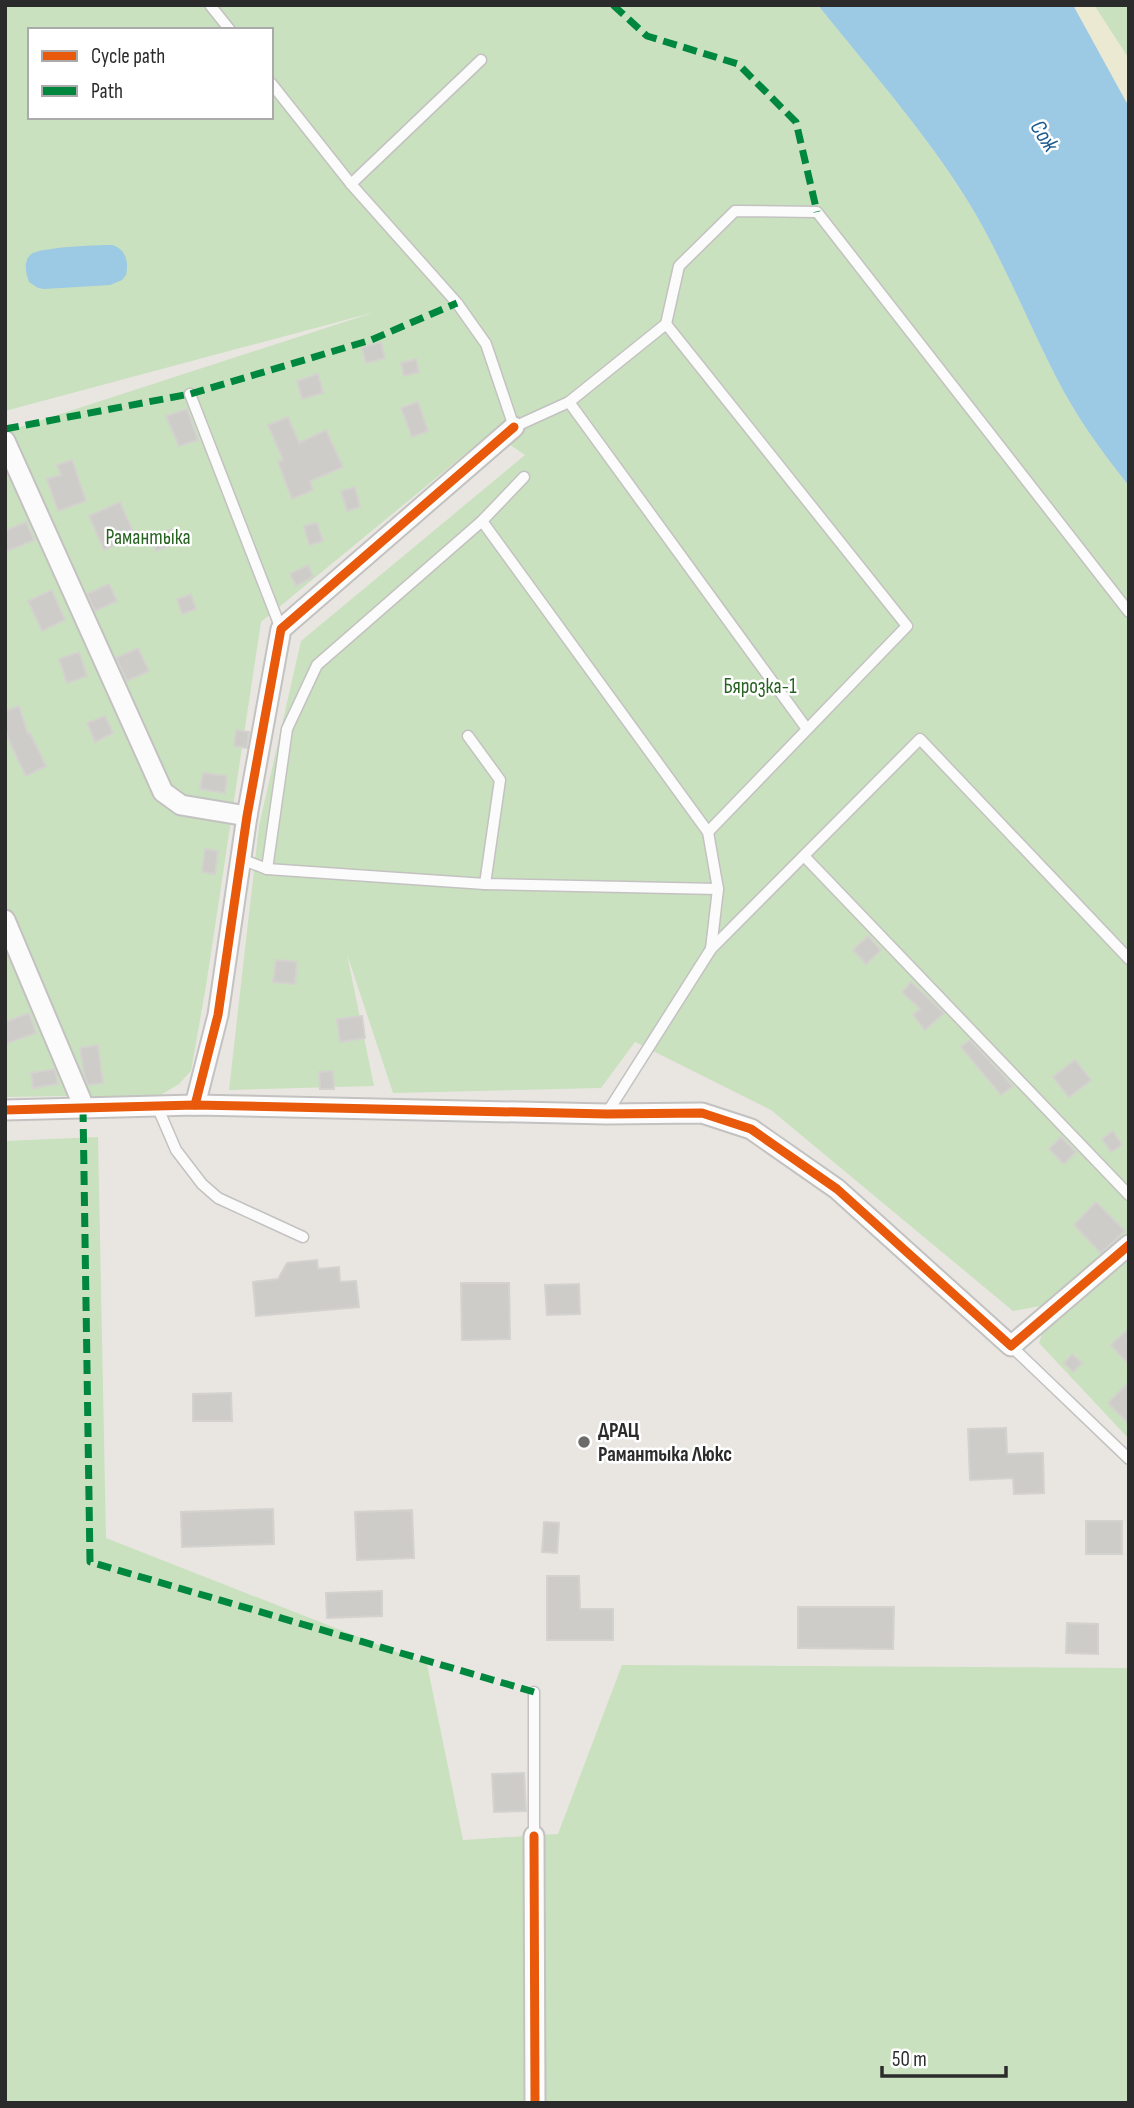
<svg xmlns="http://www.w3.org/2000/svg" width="1134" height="2108" viewBox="0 0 1134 2108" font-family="'Sofia Sans Condensed',sans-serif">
<rect width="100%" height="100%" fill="#e9e6e2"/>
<g fill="#c9e1be" fill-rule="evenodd">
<path d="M5 5H818C872 73 931 138 975 213 1005 265 1028 322 1055 375 1075 415 1101 451 1129 486V1439L1039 1343 1052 1304 1013 1311 771 1110 635 1042 601 1088 393 1093 347 954 374 1086 229 1090 259 826 301 641 525 455 492 432 261 622 206 986 191 1071 179 1084 159 1096 81 1100 68 1096 5 1097V432L375 312 5 411ZM30 30H271V117H30Z"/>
<path d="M1094 5H1129V59Z"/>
<path d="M98 1137 106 1538 427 1664 463 1840 558 1834 622 1665 1129 1668V2103H5V1141Z"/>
</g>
<path fill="#ece9d2" d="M1073 5H1094L1129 59V107Z"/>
<g fill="#9cc9e3">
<path d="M818 5H1073L1129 107V486C1101 451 1075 415 1055 375 1028 322 1005 265 975 213 931 138 872 73 818 5Z"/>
<path d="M112 245C126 249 129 262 126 275L122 280 110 285 44 289 38 288 29 282C26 273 23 263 30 255 38 247 98 245 112 245Z"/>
</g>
<g fill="#ceccc9" stroke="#d4d2ce" stroke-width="2">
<path d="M381 342 385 358 366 363 362 348Z"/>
<path d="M416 359 419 372 404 376 401 363Z"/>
<path d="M318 374 323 393 302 399 297 381Z"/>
<path d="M418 402 428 431 412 437 401 408Z"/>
<path d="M187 409 198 440 179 446 166 416Z"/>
<path d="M288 417 299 443 326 430 343 467 310 481 313 490 292 499 278 462 283 460 268 425Z"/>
<path d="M72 460 86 501 58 511 47 479 61 475 57 465Z"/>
<path d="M355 487 360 507 347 511 341 491Z"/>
<path d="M120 502 135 536 104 550 89 516Z"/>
<path d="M26 522 34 540 5 552V531Z"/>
<path d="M317 523 323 541 309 545 304 526Z"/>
<path d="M171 529 177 543 156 551 151 536Z"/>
<path d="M308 565 313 577 296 586 290 574Z"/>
<path d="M109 584 117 601 95 611 87 594Z"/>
<path d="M52 590 65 620 42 631 28 601Z"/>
<path d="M191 594 196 609 182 614 177 599Z"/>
<path d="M138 648 149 671 127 681 116 658Z"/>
<path d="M79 652 87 676 67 683 59 659Z"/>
<path d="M19 706 28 734 30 733 46 766 26 776 10 743 5 728V711Z"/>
<path d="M105 716 113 733 95 742 87 723Z"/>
<path d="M236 730 249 732 247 748 234 746Z"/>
<path d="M203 773 227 776 225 793 200 789Z"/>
<path d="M205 849 218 851 215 874 202 872Z"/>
<path d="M868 936 881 950 866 964 853 950Z"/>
<path d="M276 960 297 962 295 984 273 982Z"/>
<path d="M911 982 944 1013 925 1030 913 1015 920 1009 902 992Z"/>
<path d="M29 1013 36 1033 5 1044V1022Z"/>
<path d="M362 1016 365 1038 340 1042 337 1019Z"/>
<path d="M970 1040 1013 1086 1001 1095 961 1047Z"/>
<path d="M98 1045 103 1083 88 1085 84 1075 80 1048Z"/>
<path d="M1075 1060 1091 1080 1069 1097 1053 1077Z"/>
<path d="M55 1069 58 1084 33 1088 31 1073Z"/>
<path d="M333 1071 334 1089H320L319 1072Z"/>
<path d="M1113 1131 1122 1145 1111 1152 1102 1139Z"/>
<path d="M1061 1137 1076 1152 1064 1164 1049 1149Z"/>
<path d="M1096 1202 1125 1231 1101 1253 1074 1225Z"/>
<path d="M317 1260 318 1269 339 1267 340 1282 356 1281 359 1307 256 1316 253 1282 278 1279 287 1263Z"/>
<path d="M461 1283H509L510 1339 462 1340Z"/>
<path d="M579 1284 580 1314 547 1315 545 1285Z"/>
<path d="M1129 1328V1365L1111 1345Z"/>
<path d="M1072 1354 1082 1363 1073 1372 1064 1363Z"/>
<path d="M1129 1382V1424L1108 1403Z"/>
<path d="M231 1393 232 1421H193V1394Z"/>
<path d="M1006 1428 1007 1454 1043 1453 1044 1493 1014 1494 1013 1478 970 1480 968 1429Z"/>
<path d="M273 1509 274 1544 182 1547 181 1512Z"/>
<path d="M412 1510 414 1558 357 1560 355 1512Z"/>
<rect x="1086" y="1521" width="36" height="33"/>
<path d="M544 1522 559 1523 557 1553 542 1552Z"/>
<path d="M547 1576H579L580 1609H613V1640H547Z"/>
<path d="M382 1591V1616L327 1618 326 1593Z"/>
<path d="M798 1607H894L893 1649 798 1648Z"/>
<path d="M1067 1623 1098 1624V1654L1066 1653Z"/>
<path d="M524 1773 526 1811 494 1812 492 1774Z"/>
</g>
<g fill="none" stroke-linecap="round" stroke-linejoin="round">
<g stroke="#c3c2c1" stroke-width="13">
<g id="service">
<path d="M210 5 230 30"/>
<path d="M271 83 351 184 457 303 486 344 514 427 569 402 666 324 679 266 735 211 817 212 1129 612"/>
<path d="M351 184 481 60"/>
<path d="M666 324 907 626 708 832"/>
<path d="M190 394 281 629"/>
<path d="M569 402 807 729"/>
<path d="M482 521 708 832 718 889 711 949"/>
<path d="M468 736 500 780 485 884"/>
<path d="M804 856 1129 1195"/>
<path d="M241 859 267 869 485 884 718 889"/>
<path d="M267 869 287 729 317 665 482 521 524 477"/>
<path d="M157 1106 176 1150 202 1184 218 1198 303 1237"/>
<path d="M607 1113 711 949 920 739 1129 959"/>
<path d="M1011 1346 1129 1459"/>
<path d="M534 1692V1836"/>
</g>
</g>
<g stroke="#c3c2c1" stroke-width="23">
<g id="minor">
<path d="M5 441 163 792 181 805 247 816"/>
<path d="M5 920 81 1100 83 1108"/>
<path d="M195 1105 218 1015 247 816 281 629 514 427"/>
<path d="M5 1110 195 1105 607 1114 702 1113 751 1129 837 1189 1011 1346 1129 1245"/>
<path d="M534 1836 535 2103"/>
</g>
</g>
<use href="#service" stroke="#fcfbfb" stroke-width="10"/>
<use href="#minor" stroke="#fcfbfb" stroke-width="19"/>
<g stroke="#00873e" stroke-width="7" stroke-dasharray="14 7" stroke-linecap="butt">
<path d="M613 5 647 36 738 64 796 122 817 212"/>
<path d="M5 429 190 394 371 340 457 303"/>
<path d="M83 1108 90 1562 534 1692"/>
</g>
<g stroke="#fff" stroke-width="13">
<g id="cycleway">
<path d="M195 1105 218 1015 247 816 281 629 514 427"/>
<path d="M5 1110 195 1105 607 1114 702 1113 751 1129 837 1189 1011 1346 1129 1245"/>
<path d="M534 1836 535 2103"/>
</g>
</g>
<use href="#cycleway" stroke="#e8590c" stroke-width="9"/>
</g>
<circle fill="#6e6c6b" stroke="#fff" stroke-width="2.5" cx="584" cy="1442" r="7"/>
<g text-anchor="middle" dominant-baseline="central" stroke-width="5" stroke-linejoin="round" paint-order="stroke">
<g font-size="21" fill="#276321" stroke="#fff">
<text x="148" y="537">Рамантыка</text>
<text x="760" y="686">Бярозка-1</text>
</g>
<g font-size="21" font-weight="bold" fill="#2b2b2b" stroke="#fff" text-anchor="start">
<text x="598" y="1430">ДРАЦ<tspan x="598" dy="24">Рамантыка Люкс</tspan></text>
</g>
<g font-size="23" font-style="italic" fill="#195b91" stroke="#fff">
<text transform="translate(1044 136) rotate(57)">Сож</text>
</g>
</g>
<rect width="1134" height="2108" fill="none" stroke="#2b2b2b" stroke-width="14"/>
<rect x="28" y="28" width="245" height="91" fill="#ffffff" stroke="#aaaaaa" stroke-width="2"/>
<rect x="42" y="51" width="35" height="10" fill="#e8590c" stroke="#aaaaaa" stroke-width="2"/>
<text x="91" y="63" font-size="21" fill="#2b2b2b">Cycle path</text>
<rect x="42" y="86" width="35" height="10" fill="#00873e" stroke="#aaaaaa" stroke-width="2"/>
<text x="91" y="98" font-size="21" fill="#2b2b2b">Path</text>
<path d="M882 2066v10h124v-10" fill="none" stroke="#2b2b2b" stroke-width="3.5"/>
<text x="892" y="2066" font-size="21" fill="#2b2b2b" stroke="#ffffff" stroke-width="5" paint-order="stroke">50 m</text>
</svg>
